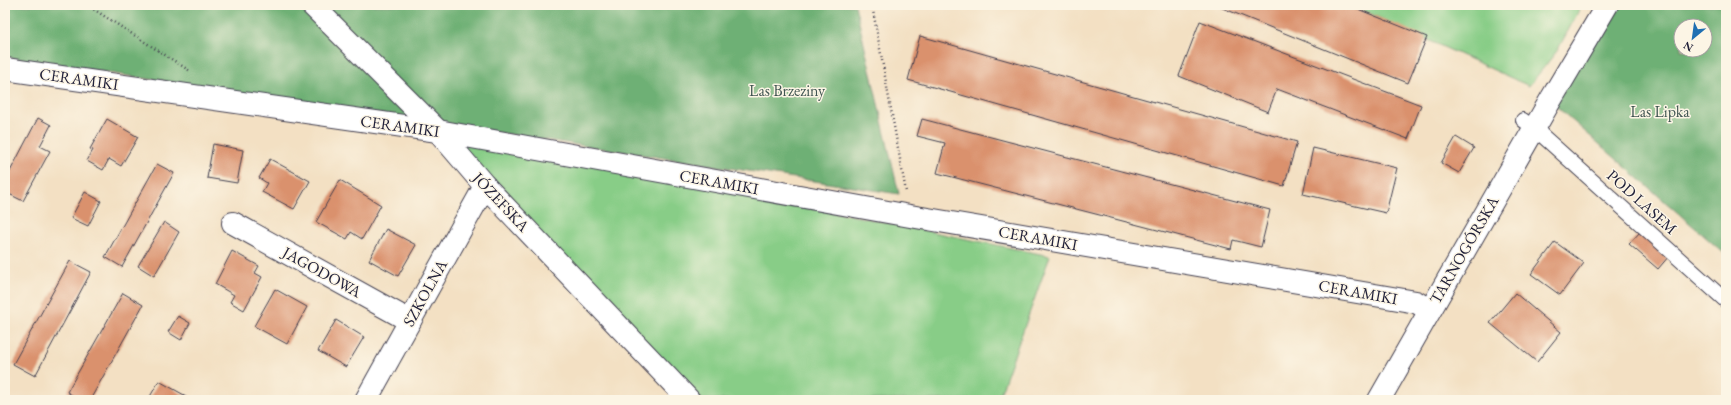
<svg xmlns="http://www.w3.org/2000/svg" width="1731" height="405" viewBox="0 0 1731 405" font-family="'EB Garamond',serif">
<rect width="100%" height="100%" fill="#fcf5e5"/>
<filter id="ink" filterUnits="userSpaceOnUse"><feTurbulence type="fractalNoise" baseFrequency=".025" numOctaves="2"/><feDisplacementMap in="SourceGraphic" scale="8" xChannelSelector="R" yChannelSelector="G"/><feConvolveMatrix kernelMatrix="1 2 1 2 8 2 1 2 1" color-interpolation-filters="sRGB"/></filter>
<filter id="wash" filterUnits="userSpaceOnUse"><feTurbulence type="fractalNoise" baseFrequency=".012" numOctaves="4" result="noise"/><feDisplacementMap in="SourceGraphic" scale="16" xChannelSelector="R" yChannelSelector="G"/><feGaussianBlur stdDeviation="0.9" result="paint"/><feColorMatrix in="noise" values="0 0 0 0 0 0 0 0 0 0 0 0 0 0 0 0 0 1.4 0 .05"/><feComposite in="paint" operator="in"/></filter>
<g filter="url(#wash)">
<rect width="100%" height="100%" fill="#f3e0c3"/>
<g fill="#88cd87" stroke="#557861">
<path d="M1351 5H1582L1557 51 1529 86Z"/>
<path d="M438 131 1050 256 998 400H693Z"/>
</g>
<g fill="#6eb074" stroke="#486958" fill-rule="evenodd">
<path d="M5 5H855L899 194 5 57Z"/>
<path d="M1608 5H1726V255L1550 101ZM1681 26H1705V50H1681Z"/>
</g>
<g id="blocks">
<g fill="#da916d">
<path d="M1215 5H1348L1427 37 1408 83Z"/>
<path d="M1200 21 1421 105 1408 139 1277 89 1268 112 1179 76Z"/>
<path d="M920 36 1297 142 1284 186 908 80Z"/>
<path d="M38 118 51 125 40 146 50 151 23 201 5 192V181Z"/>
<path d="M107 119 138 137 121 166 109 159 103 170 87 161 93 150 90 149Z"/>
<path d="M922 119 1270 210 1261 247 1233 240 1231 249 937 173 945 143 917 136Z"/>
<path d="M1456 137 1474 148 1459 173 1441 163Z"/>
<path d="M213 144 243 150 237 183 207 178Z"/>
<path d="M1313 148 1397 168 1386 213 1303 194Z"/>
<path d="M270 159 310 181 294 209 262 192 267 183 259 178Z"/>
<path d="M157 164 174 173 122 267 105 257Z"/>
<path d="M340 180 381 205 362 239 351 232 347 239 316 222Z"/>
<path d="M85 192 101 201 88 226 71 218Z"/>
<path d="M164 222 179 232 154 276 138 266Z"/>
<path d="M386 229 416 245 398 276 369 260Z"/>
<path d="M1640 232 1669 256 1658 269 1629 244Z"/>
<path d="M1555 242 1584 263 1560 295 1531 274Z"/>
<path d="M232 251 259 266 255 273 262 277 244 310 230 302 234 295 215 284Z"/>
<path d="M70 261 91 272 35 376 13 364Z"/>
<path d="M275 289 307 307 287 344 254 326Z"/>
<path d="M123 293 143 305 90 400H80L67 392Z"/>
<path d="M1515 293 1561 332 1537 362 1490 323Z"/>
<path d="M178 316 190 323 181 340 168 332Z"/>
<path d="M336 320 364 337 346 367 318 351Z"/>
<path d="M159 381 186 396 184 400H148Z"/>
</g>
</g>
</g>
<g filter="url(#ink)">
<use href="#blocks" fill-opacity="0" stroke="#413e4f" stroke-width="1"/>
<g fill="none" stroke-linecap="round" stroke-linejoin="round">
<g stroke="#413e4f" stroke-width="16">
<path id="lane" d="M1523 120 1535 129 1726 301"/>
</g>
<g stroke="#413e4f" stroke-width="24">
<g id="street">
<path d="M5 69 438 131 910 216 1416 302 1429 310"/>
<path d="M233 223 410 321"/>
<path d="M366 400 485 186"/>
</g>
</g>
<g stroke="#413e4f" stroke-width="24">
<g id="secondary">
<path d="M312 5 438 131 485 186 689 400"/>
<path d="M1379 400 1550 101 1607 5"/>
</g>
</g>
<g stroke="#413e4f" stroke-width="2.5" stroke-dasharray="1 3" stroke-linecap="butt">
<path d="M87 5 190 71"/>
<path d="M872 5 906 192"/>
</g>
<use href="#lane" stroke="#fff" stroke-width="14"/>
<use href="#street" stroke="#fff" stroke-width="22"/>
<use href="#secondary" stroke="#fff" stroke-width="22"/>
</g>
</g>
<g text-anchor="middle" dominant-baseline="central" stroke-width="3" stroke-linejoin="round" paint-order="stroke">
<g font-size="16" fill="#22223b" stroke="#fcf5e5">
<text transform="translate(79 79) rotate(8)">CERAMIKI</text>
<text transform="translate(400 126) rotate(8)">CERAMIKI</text>
<text transform="translate(719 182) rotate(10)">CERAMIKI</text>
<text transform="translate(501 202) rotate(47)">JÓZEFSKA</text>
<text transform="translate(1642 202) rotate(42)">POD LASEM</text>
<text transform="translate(1038 238) rotate(10)">CERAMIKI</text>
<text transform="translate(1464 250) rotate(-60)">TARNOGÓRSKA</text>
<text transform="translate(322 272) rotate(29)">JAGODOWA</text>
<text transform="translate(1358 292) rotate(10)">CERAMIKI</text>
<text transform="translate(425 293) rotate(-61)">SZKOLNA</text>
</g>
<g font-size="16" fill="#415552" stroke="#fcf5e5">
<text x="787" y="90">Las Brzeziny</text>
<text x="1660" y="111">Las Lipka</text>
</g>
</g>
<rect width="1731" height="405" fill="none" stroke="#fcf5e5" stroke-width="20"/>
<g transform="translate(1693 38) rotate(209)"><circle r="19" fill="#fcf5e5" stroke="#a5a1a1"/>
<path d="M0-3L7 15L0 10L-7 15Z" fill="#1f6fb2"/>
<text y="-6" font-size="11" font-weight="bold" text-anchor="middle" fill="#22223b">N</text>
</g>
</svg>
